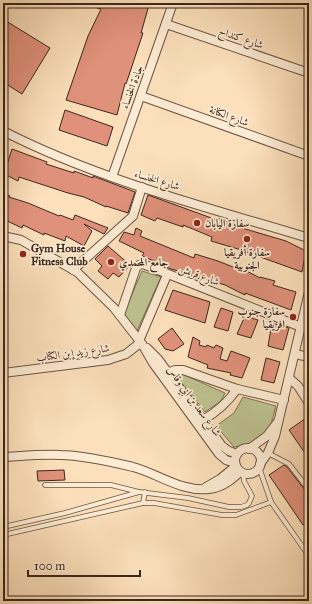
<svg xmlns="http://www.w3.org/2000/svg" width="312" height="604" viewBox="0 0 312 604" font-family="'IM FELL Great Primer',Amiri,serif">
<rect width="100%" height="100%" fill="#fce0bb"/>
<filter id="stains"><feTurbulence type="fractalNoise" baseFrequency=".005" numOctaves="4"/><feColorMatrix values="0 0 0 0 .2 0 0 0 0 .09 0 0 0 0 .02 0 0 0 .5 -.17"/></filter>
<radialGradient id="worn" r=".72"><stop offset=".6" stop-color="#630" stop-opacity="0"/><stop offset="1" stop-color="#630" stop-opacity=".3"/></radialGradient>
<g fill="#bec290" stroke="#7d7457">
<path d="M142 271 161 277 136 333 123 315Z"/>
<path d="M182 374 225 393 221 401 205 412 177 377Z"/>
<path d="M243 397 276 406 270 428 253 444 234 447 216 426 234 413Z"/>
</g>
<g fill="#e0917b" stroke="#3c271e">
<path d="M99 3H145L149 5 141 33H143L126 84 125 83 117 115 66 100 88 36 101 9 97 8Z"/>
<path d="M6 21 50 48 22 94 3 82V27Z"/>
<path d="M65 110 113 127 107 146 59 130Z"/>
<path d="M12 149 47 162 46 164 74 173V171L93 178V176L135 192 128 213 106 206V207L84 197 68 193 19 177 18 181 4 174Z"/>
<path d="M3 193 10 196 9 197 28 203 59 216 60 215 73 220 75 215 108 228 104 234 84 224 92 231 84 246 66 236 65 241 44 233V235L23 225 22 228 3 219Z"/>
<path d="M148 195 217 220 218 218 242 228 286 241 306 251 302 272 238 249 211 241 212 237 183 225V227L157 218 155 221 141 215Z"/>
<path d="M136 228 142 231 140 236 194 258 195 254 218 261 238 269 239 267 260 278V277L275 281 273 285 296 292 291 310 245 293V295L225 285 203 278 202 280 182 272 171 269 164 266V265L142 256 144 253 119 241 124 232 134 235Z"/>
<path d="M108 246 130 265 119 277 113 273 108 279 98 271 102 266 95 259Z"/>
<path d="M173 290 210 302 205 323 165 310Z"/>
<path d="M221 308 233 312 228 331 214 327Z"/>
<path d="M245 316 258 320 251 338 237 334Z"/>
<path d="M272 323 289 328 283 350 268 346Z"/>
<path d="M172 328 184 344 173 351 165 349 158 339Z"/>
<path d="M193 337 200 341 199 345 206 347 207 345 214 348 216 345 223 348 220 359 227 361 231 351 250 358 242 378 230 375 231 373 207 368 208 365 188 357Z"/>
<path d="M266 358 280 362 274 383 261 380Z"/>
<path d="M309 416V459L289 430Z"/>
<path d="M284 465 287 467 309 495V521L303 525 269 475Z"/>
<path d="M64 470 65 480 38 481 37 471Z"/>
</g>
<g fill="none" stroke-linecap="round" stroke-linejoin="round">
<g stroke="#6c5545" stroke-width="5.5">
<g id="lane">
<path d="M268 453 289 464 309 490"/>
<path d="M259 467 271 502 309 556"/>
<path d="M45 485H111L139 492"/>
<path d="M143 503 145 492"/>
<path d="M3 527 65 513 139 492 188 498 229 507H241L247 505 249 503 252 496 244 481 243 473"/>
<path d="M3 535 143 503H154L222 515H236L271 502"/>
</g>
</g>
<g stroke="#6c5545" stroke-width="10">
<g id="street">
<path d="M166 24 309 73"/>
<path d="M141 96 309 156"/>
<path d="M3 131C99 180 206 207 309 238"/>
<path d="M112 177 173 3"/>
<path d="M3 236 21 240 77 272 114 308 142 344 153 363 219 454 226 460 235 463"/>
<path d="M73 270 133 216 142 187"/>
<path d="M120 315 136 268 139 265 143 264 301 327"/>
<path d="M139 341 167 275"/>
<path d="M147 348 158 359 222 446 229 451 237 454"/>
<path d="M295 354 309 357"/>
<path d="M3 373 108 360 126 354 140 343"/>
<path d="M168 373 175 370H183L237 389 284 400"/>
<path d="M289 378 298 386 309 403"/>
<path d="M203 420C217 412 228 402 237 389"/>
<circle cx="248" cy="461" r="13"/>
<path d="M249 449 267 436 277 423"/>
<path d="M3 457C22 456 42 454 61 455 83 455 112 462 133 467 159 474 181 492 209 489 222 488 231 480 240 472"/>
<path d="M260 464 268 453 275 436 309 292"/>
<path d="M206 487 220 479 236 466"/>
</g>
</g>
<use href="#lane" stroke="#fdebd3" stroke-width="4"/>
<use href="#street" stroke="#fdebd3" stroke-width="8"/>
</g>
<g fill="#8f2418" stroke="#fdebd3" stroke-width="1.5">
<circle cx="197" cy="223" r="4"/>
<circle cx="247" cy="239" r="4"/>
<circle cx="23" cy="254" r="4"/>
<circle cx="111" cy="262" r="4"/>
<circle cx="293" cy="317" r="4"/>
</g>
<g text-anchor="middle" dominant-baseline="central" stroke-width="3.5" stroke-linejoin="round" paint-order="stroke">
<g font-size="11" fill="#3c271e" stroke="#fdebd3">
<text transform="translate(241 38) rotate(19)">شارع كنداح</text>
<text transform="translate(132 87) rotate(-70)">جادة الخنساء</text>
<text transform="translate(229 116) rotate(20)">شارع الكنانة</text>
<text transform="translate(157 180) rotate(17)">شارع الخنساء</text>
<text transform="translate(199 275) rotate(21)">شارع قريش</text>
<text transform="translate(73 353) rotate(-8)">شارع زيد إبن الكتاب</text>
<text transform="translate(194 401) rotate(54)">شارع سعد بن ابي وقاس</text>
</g>
<g font-size="11" font-weight="bold" fill="#3c271e" stroke="#fdebd3" text-anchor="start">
<text x="205" y="223">سفارة اليابان</text>
<text x="31" y="248">Gym House<tspan x="31" dy="13">Fitness Club</tspan></text>
<text x="247" y="252" text-anchor="middle">سفارة أفريقيا<tspan x="247" dy="13">الجنوبية</tspan></text>
<text x="119" y="262">جامع المحمدي</text>
<text x="285" y="311" text-anchor="end">سفارة جنوب<tspan x="285" dy="13">افريقيا</tspan></text>
</g>
</g>
<rect width="312" height="604" fill="none" stroke="#fce0bb" stroke-width="16"/>
<rect x="4" y="4" width="304" height="596" fill="none" stroke="#3c271e" stroke-width="2"/>
<rect x="8" y="8" width="296" height="588" fill="none" stroke="#3c271e"/>
<path d="M28 570v6h112v-6" fill="none" stroke="#3c271e" stroke-width="2"/>
<text x="34" y="570" font-size="12" fill="#3c271e" stroke="#fdebd3" stroke-width="3" paint-order="stroke">100 m</text>
<rect width="100%" height="100%" filter="url(#stains)"/>
<rect width="100%" height="100%" fill="url(#worn)"/>
</svg>
